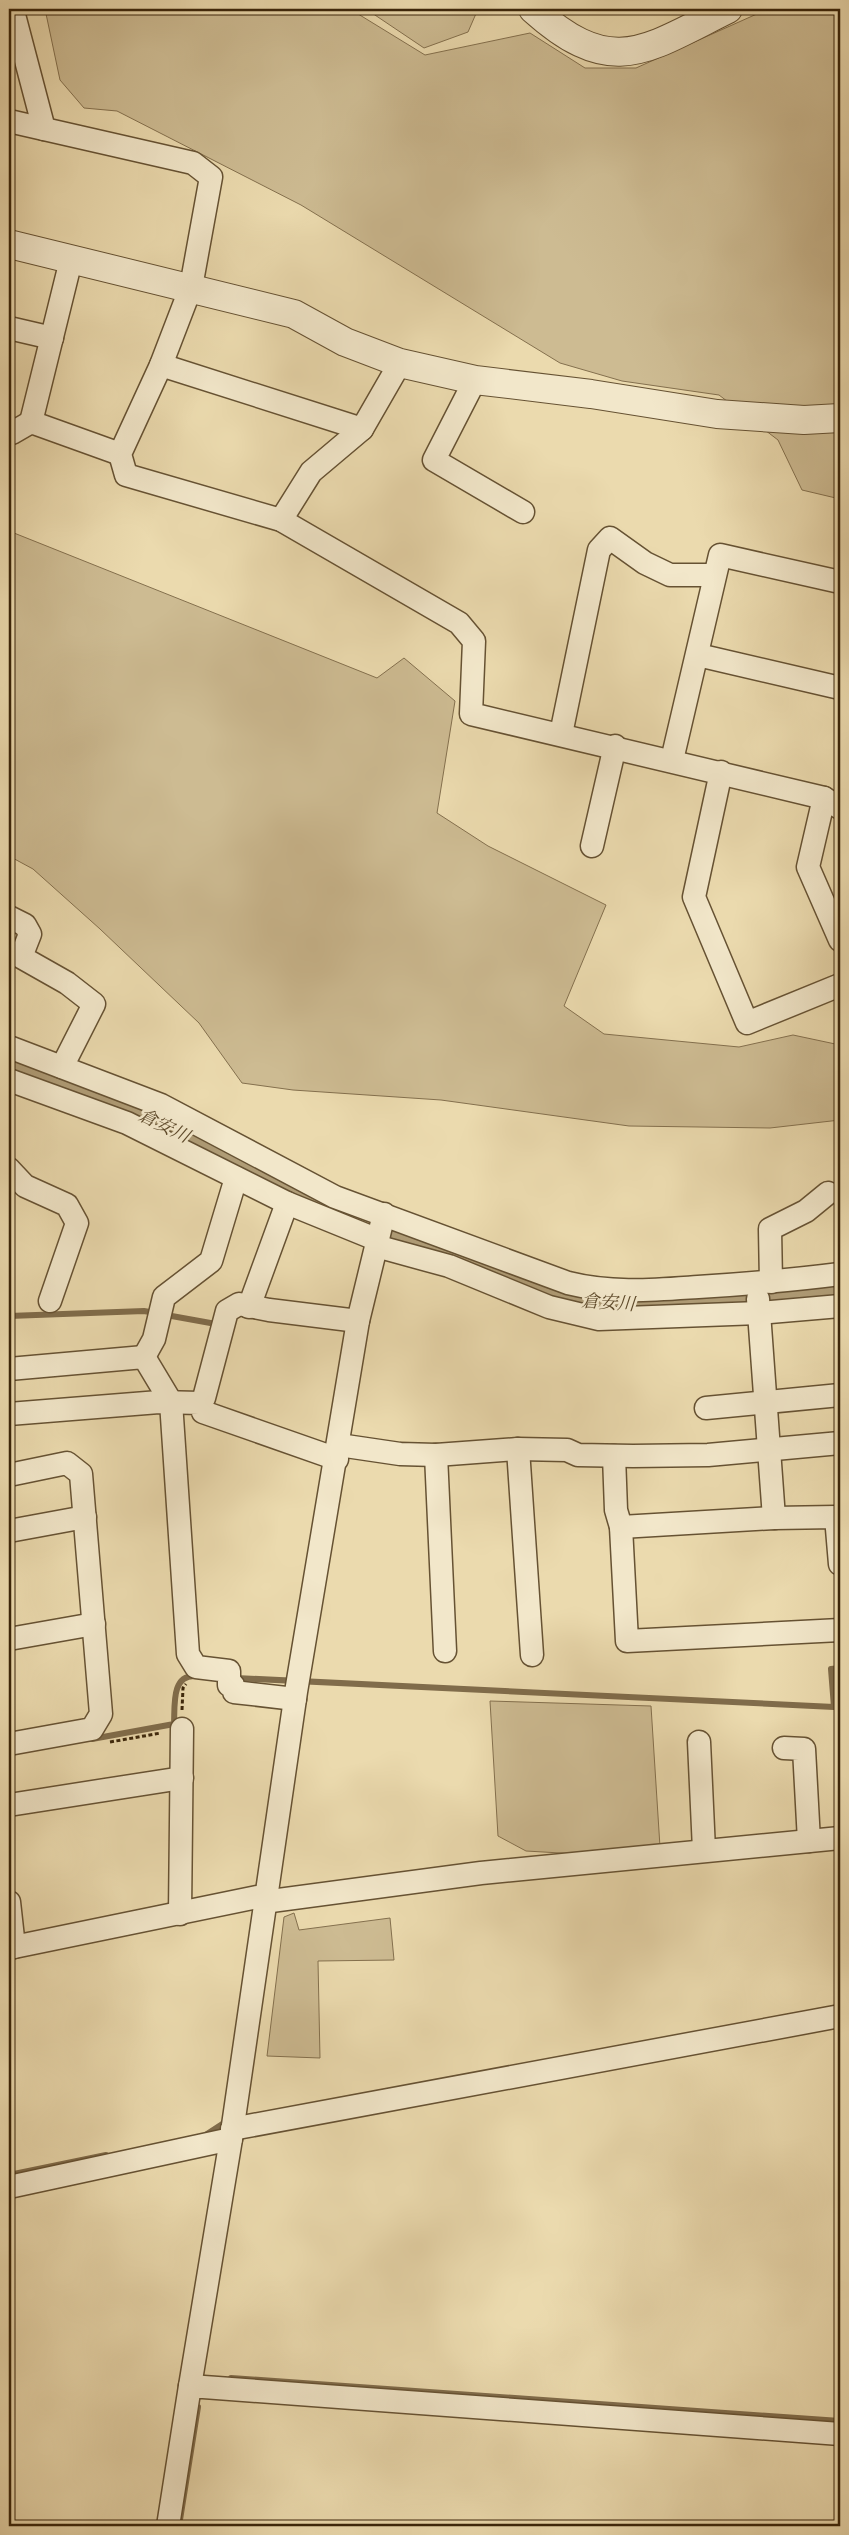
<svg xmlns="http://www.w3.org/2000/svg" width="849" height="2535" viewBox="0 0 849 2535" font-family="Cardo,'Noto Serif JP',serif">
<rect width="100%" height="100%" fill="#ebdaae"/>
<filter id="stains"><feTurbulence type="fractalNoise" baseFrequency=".004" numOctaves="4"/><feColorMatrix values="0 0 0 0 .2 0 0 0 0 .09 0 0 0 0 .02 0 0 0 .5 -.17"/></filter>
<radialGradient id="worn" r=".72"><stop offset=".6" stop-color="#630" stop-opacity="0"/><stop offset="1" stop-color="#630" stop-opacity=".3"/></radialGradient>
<g fill="#cdbb92" stroke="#84704e">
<path d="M45 9H350L425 55 530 33 585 68H636L768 9H840V499L802 490 778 440 719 395 622 381 560 363 301 205 117 111 84 108 60 80Z"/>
<path d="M366 9H478L468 32 424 48Z"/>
<path d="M9 531 377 678 404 658 455 701 437 813 488 846 606 905 564 1006 604 1034 739 1047 793 1035 840 1045V1120L770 1128 629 1126 441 1100 293 1090 242 1083 199 1023 100 929 33 869 9 856Z"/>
<path d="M490 1701 651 1706 660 1847 578 1854 526 1851 498 1836Z"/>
<path d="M294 1913 299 1930 390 1918 394 1960 318 1961 320 2058 267 2056 284 1917Z"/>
</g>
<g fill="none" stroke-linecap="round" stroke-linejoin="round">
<g stroke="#806c4b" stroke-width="6">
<path d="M9 1316 144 1311 216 1324V1326"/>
<path d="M236 1678 834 1707 831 1669 840 1668"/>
<path d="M92 1739 174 1724C175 1706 171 1674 196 1676"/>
<path d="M207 2134 227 2121"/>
<path d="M9 2175 106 2155"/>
<path d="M231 2378 840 2421"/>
<path d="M179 2526 198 2407"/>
</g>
<g stroke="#af9c76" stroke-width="38">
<path d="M9 1066 141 1114 313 1202"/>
<path d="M387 1232 470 1260 540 1291 582 1303 611 1306 642 1305 741 1300 840 1289"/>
</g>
<g stroke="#665233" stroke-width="25">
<g id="minor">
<path d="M9 10 13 11 44 129 193 163 211 177 191 287 161 365 120 454 126 475 281 520 459 623 474 641 471 714 824 798 840 808"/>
<path d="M9 121 44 129"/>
<path d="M9 328 52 338"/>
<path d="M161 365 362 429"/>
<path d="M475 380 434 460 523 512"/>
<path d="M31 422 71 260"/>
<path d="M9 433H12L31 422 120 454"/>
<path d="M281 520 311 472 362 429 400 363"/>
<path d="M698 655 840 688"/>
<path d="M561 734 599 550 610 538 645 563 670 575H714"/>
<path d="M672 760 720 555 840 582"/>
<path d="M721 772 694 897 747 1023 840 985"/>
<path d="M824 798 808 867 840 940"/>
<path d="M592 846 615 746"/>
<path d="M9 917 25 925 30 934 21 957 67 983 94 1004 62 1067"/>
<path d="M9 1047 161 1105 335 1197 568 1283C612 1294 654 1290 698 1287 746 1284 793 1280 840 1274"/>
<path d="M9 1080 127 1123 287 1203 378 1240"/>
<path d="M9 1169 25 1186 67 1205 77 1223 50 1301"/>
<path d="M376 1246 449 1266 549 1307 599 1319 759 1313 840 1306"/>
<path d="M771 1282 770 1229 806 1211 828 1193"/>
<path d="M758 1299 774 1518"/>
<path d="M249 1307 287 1203"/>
<path d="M144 1357 154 1339 164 1297 211 1261 236 1178"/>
<path d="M9 1369 144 1357 171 1402 188 1654 196 1667 229 1671V1685H233L234 1692 295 1699"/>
<path d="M200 1403 204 1398 227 1311 239 1304 269 1310 358 1321"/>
<path d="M706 1408 840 1395"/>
<path d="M9 1414 159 1402 200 1403 203 1412 337 1459"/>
<path d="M339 1445 400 1454 436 1455 518 1449 567 1450 578 1455 633 1456 708 1455 840 1443"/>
<path d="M518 1449 532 1655"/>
<path d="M436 1455 445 1651"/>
<path d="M614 1456 616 1510 621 1527 627 1641 840 1630"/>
<path d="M9 1475 67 1463 81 1474 101 1714 92 1729 9 1744"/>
<path d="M621 1527 774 1518 836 1517 840 1564"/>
<path d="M9 1531 85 1517"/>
<path d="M9 1639 94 1624"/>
<path d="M699 1742 704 1850"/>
<path d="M784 1748 804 1749 809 1841"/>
<path d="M9 1805 182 1778"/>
<path d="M9 1902 14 1947"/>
<path d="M180 1914 182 1729"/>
<path d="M9 1948 257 1897 271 1901 481 1873 840 1838"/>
<path d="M232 2129 840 2016"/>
<path d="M9 2187 231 2139"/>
<path d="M190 2386 231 2139 296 1692 358 1321 384 1214"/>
<path d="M168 2526 190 2386 840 2434"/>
</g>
</g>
<g stroke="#665233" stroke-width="30">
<g id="tertiary">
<path d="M533 9C612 80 645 50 728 9"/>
<path d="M9 244 294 314 345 342 400 363 475 380 591 394 717 414 804 420 840 418"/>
</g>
</g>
<g stroke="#3a250a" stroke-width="3" stroke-dasharray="4 2.5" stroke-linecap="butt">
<path d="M182 1710 183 1688 186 1684"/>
<path d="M110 1742 161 1733"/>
</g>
<use href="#minor" stroke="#f2e7ca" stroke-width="22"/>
<use href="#tertiary" stroke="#f2e7ca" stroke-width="28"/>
</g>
<g text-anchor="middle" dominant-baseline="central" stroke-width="5" stroke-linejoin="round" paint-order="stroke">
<g font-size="18" font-style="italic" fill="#5d492a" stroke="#f2e7ca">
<text transform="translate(164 1126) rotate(26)">倉安川</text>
<text transform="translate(608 1303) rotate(4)">倉安川</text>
</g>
</g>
<rect width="849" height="2535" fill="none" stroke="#ebdaae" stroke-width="30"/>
<rect x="10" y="10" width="829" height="2515" fill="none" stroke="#3a250a" stroke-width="2.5"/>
<rect x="15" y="15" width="819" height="2505" fill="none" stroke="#3a250a"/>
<rect width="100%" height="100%" filter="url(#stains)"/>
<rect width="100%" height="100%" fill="url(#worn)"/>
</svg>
